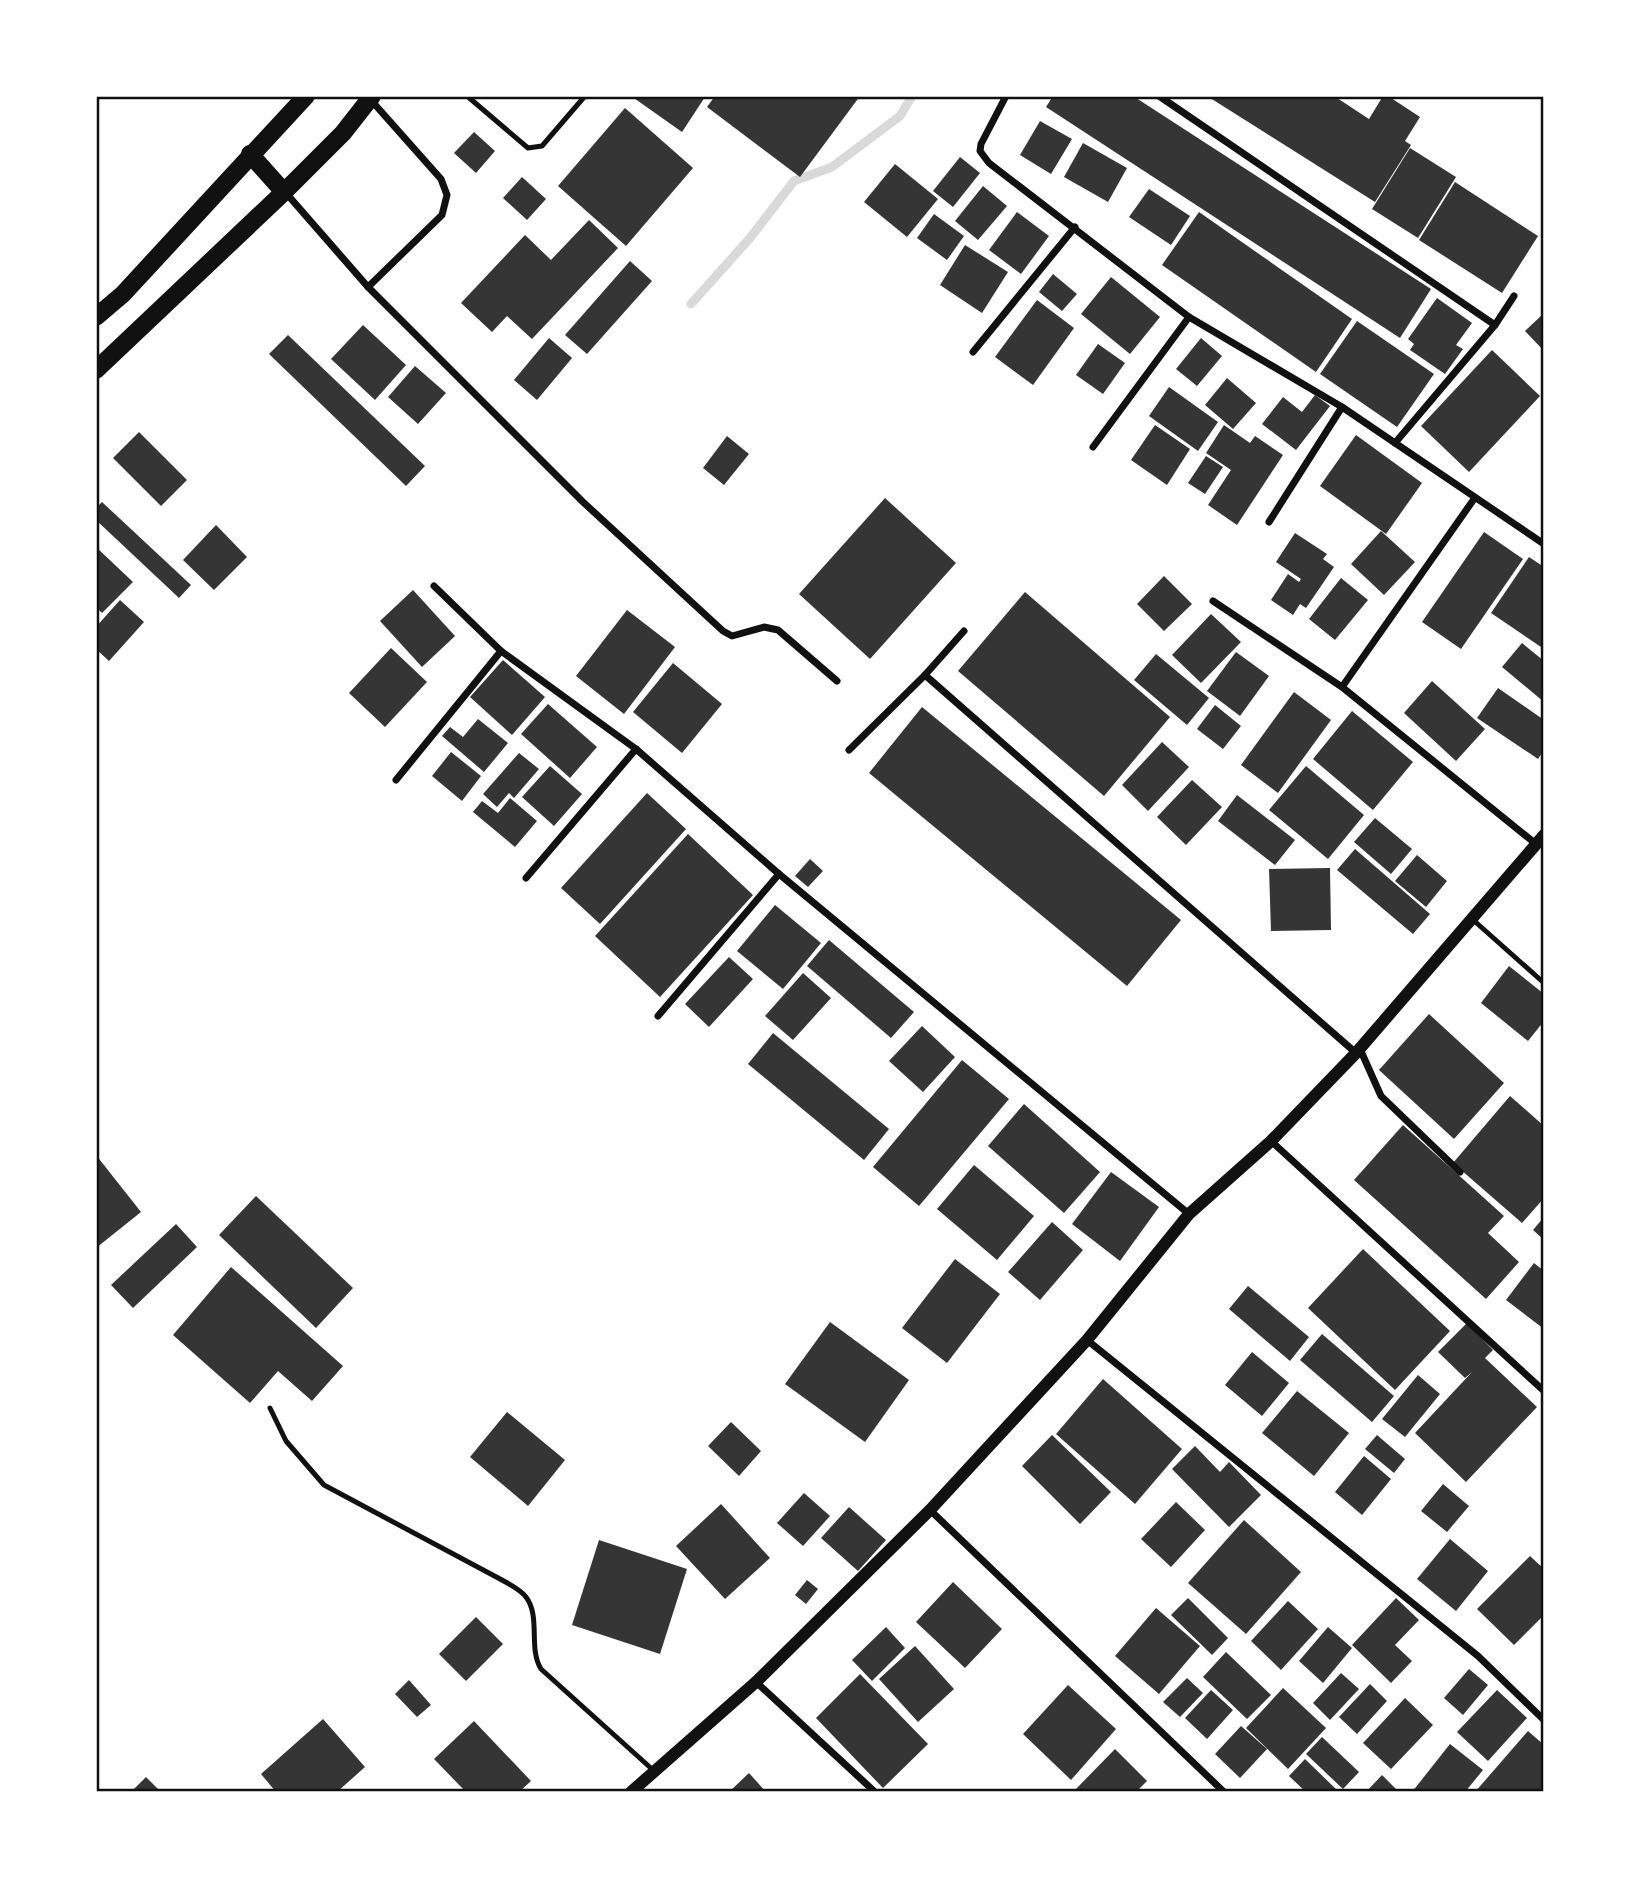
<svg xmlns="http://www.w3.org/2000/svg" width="1640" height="1888" viewBox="0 0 1640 1888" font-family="Helvetica,sans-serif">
<rect width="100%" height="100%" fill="#fff"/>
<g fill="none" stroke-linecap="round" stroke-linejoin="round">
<path stroke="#d9d9d9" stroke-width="9" d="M691 304 750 238 794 181 832 167 900 116 912 96"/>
</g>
<g fill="#353535">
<path d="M631 96H704L705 97 682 132Z"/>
<path d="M715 96H860L800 177 707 107Z"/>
<path d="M1053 96H1133L1431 289 1400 338 1046 107Z"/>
<path d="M1207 96H1334L1369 119 1383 96H1388L1420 117 1405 141 1411 145 1375 202Z"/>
<path d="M625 108 693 168 626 246 558 186Z"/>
<path d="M1040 121 1072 139 1051 174 1020 155Z"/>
<path d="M474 132 495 151 476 173 454 153Z"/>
<path d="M1083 143 1127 168 1108 202 1064 177Z"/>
<path d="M1410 148 1456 177 1418 238 1372 209Z"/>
<path d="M960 157 980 173 953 207 933 191Z"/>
<path d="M895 164 938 199 907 237 864 202Z"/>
<path d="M522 177 546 199 527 220 503 198Z"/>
<path d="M1455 182 1538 236 1502 293 1419 240Z"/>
<path d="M983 186 1007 206 978 240 955 221Z"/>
<path d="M1149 189 1190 216 1171 245 1129 217Z"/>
<path d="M1017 212 1049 236 1021 274 989 250Z"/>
<path d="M1199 212 1352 319 1316 372 1162 265Z"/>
<path d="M934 214 964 236 947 260 917 238Z"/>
<path d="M589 220 618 248 532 339 507 316 492 332 461 303 525 235 551 260Z"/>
<path d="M965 245 1008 272 982 313 940 285Z"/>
<path d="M630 261 652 281 587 354 565 335Z"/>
<path d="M1053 274 1077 294 1062 311 1039 292Z"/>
<path d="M1111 277 1160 317 1130 354 1081 314Z"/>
<path d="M1437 298 1472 323 1456 345 1463 349 1445 374 1410 350 1414 344 1408 339Z"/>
<path d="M1037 300 1074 328 1033 385 995 357Z"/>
<path d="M1544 313V351L1525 331Z"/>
<path d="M1357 321 1434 374 1397 427 1320 374Z"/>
<path d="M363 325 406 365 375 400 331 359Z"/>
<path d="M288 335 425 466 406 486 269 354Z"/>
<path d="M549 338 572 358 537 400 514 380Z"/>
<path d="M1201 338 1222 356 1197 386 1176 369Z"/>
<path d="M1098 344 1125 363 1103 394 1076 375Z"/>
<path d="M1492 350 1540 396 1469 472 1421 426Z"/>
<path d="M415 366 446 393 418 424 388 397Z"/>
<path d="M1227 378 1256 403 1233 429 1205 405Z"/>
<path d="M1169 387 1218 422 1198 451 1149 416Z"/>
<path d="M1315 395 1330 406 1296 450 1262 424 1283 397 1302 412Z"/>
<path d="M1155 425 1190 449 1167 485 1131 460Z"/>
<path d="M1224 425 1250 443 1255 436 1283 455 1237 525 1208 505 1231 470 1206 453Z"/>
<path d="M139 432 187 480 161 506 113 458Z"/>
<path d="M1356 435 1422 483 1386 534 1320 486Z"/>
<path d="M727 436 749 454 724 485 703 468Z"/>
<path d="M1206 456 1223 467 1205 494 1188 483Z"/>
<path d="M885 498 956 563 870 659 799 594Z"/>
<path d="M102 502 191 585 179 598 96 520V508Z"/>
<path d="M216 525 247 557 214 590 183 560Z"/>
<path d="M1381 531 1415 562 1384 595 1351 564Z"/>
<path d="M1484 532 1523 559 1461 649 1422 622Z"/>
<path d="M1295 533 1327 554 1323 559 1334 567 1306 608 1300 604 1293 615 1271 600 1288 574 1299 582 1301 579 1276 562Z"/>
<path d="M96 547 133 582 102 613 96 607Z"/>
<path d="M1529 557 1544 567V649L1491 613Z"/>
<path d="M1164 576 1192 604 1164 631 1137 604Z"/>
<path d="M1341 578 1368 600 1335 640 1309 619Z"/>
<path d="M413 590 455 636 422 667 380 621Z"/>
<path d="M1025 592 1170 717 1104 796 958 671Z"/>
<path d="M120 600 144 622 109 661 96 649V627Z"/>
<path d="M627 610 675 647 624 714 576 676Z"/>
<path d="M1211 614 1241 642 1201 683 1172 655Z"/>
<path d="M1522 643 1544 661V702L1502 667Z"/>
<path d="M391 648 427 682 385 727 349 693Z"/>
<path d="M1236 652 1269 676 1240 716 1207 691Z"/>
<path d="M1156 654 1209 698 1187 725 1134 680Z"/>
<path d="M503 660 545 697 512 735 470 697Z"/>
<path d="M673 663 722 704 682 753 633 712Z"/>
<path d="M1432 681 1485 729 1456 761 1404 713Z"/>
<path d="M1498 688 1544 720V750L1538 759 1477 718Z"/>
<path d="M1294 692 1331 720 1278 793 1241 765Z"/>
<path d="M548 704 597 747 570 778 521 734Z"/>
<path d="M1215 705 1241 726 1223 749 1197 729Z"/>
<path d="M922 707 1181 920 1127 986 869 773Z"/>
<path d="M1352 711 1413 762 1373 810 1313 759Z"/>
<path d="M478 719 508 743 484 772 442 736 450 727 463 737Z"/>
<path d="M1162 742 1189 767 1148 811 1122 785Z"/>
<path d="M451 752 481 776 462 801 432 776Z"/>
<path d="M519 753 539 769 514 798 509 793 497 807 483 794Z"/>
<path d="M550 766 582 794 554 826 522 797Z"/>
<path d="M1306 766 1364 815 1328 859 1269 810Z"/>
<path d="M1192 780 1222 807 1186 845 1157 817Z"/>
<path d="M647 793 686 829 600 924 561 888Z"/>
<path d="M1237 795 1295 840 1275 865 1218 821Z"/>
<path d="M510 798 537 821 515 847 473 812 482 801 498 813Z"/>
<path d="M1375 818 1412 849 1391 874 1354 842Z"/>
<path d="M688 834 753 895 660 997 595 936Z"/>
<path d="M1355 849 1430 914 1413 934 1337 870Z"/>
<path d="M1417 855 1447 881 1426 907 1395 881Z"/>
<path d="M810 859 823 871 808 887 795 876Z"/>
<path d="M1330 868 1331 930 1271 931 1269 869Z"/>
<path d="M775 905 821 943 783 989 737 951Z"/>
<path d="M829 940 914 1012 891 1038 807 966Z"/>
<path d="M729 957 753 979 709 1027 685 1004Z"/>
<path d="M1509 966 1544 994V1021L1528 1041 1481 1003Z"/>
<path d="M803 973 831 998 793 1040 765 1016Z"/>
<path d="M1429 1014 1504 1083 1454 1139 1379 1070Z"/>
<path d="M922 1026 955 1057 923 1092 889 1061Z"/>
<path d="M773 1033 889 1129 864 1160 748 1064Z"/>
<path d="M962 1060 1009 1099 919 1206 873 1167Z"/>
<path d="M1510 1096 1544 1126V1198L1522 1223 1453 1163Z"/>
<path d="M1024 1104 1100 1172 1064 1213 988 1146Z"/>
<path d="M1403 1125 1504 1216 1488 1233 1519 1262 1486 1299 1354 1180Z"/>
<path d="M96 1155 141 1212 96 1248Z"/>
<path d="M974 1165 1034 1216 997 1260 937 1209Z"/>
<path d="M1111 1172 1159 1207 1120 1261 1072 1224Z"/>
<path d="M256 1196 353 1288 316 1328 219 1235Z"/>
<path d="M1544 1217V1240L1533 1230Z"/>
<path d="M1052 1222 1083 1250 1040 1300 1008 1272Z"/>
<path d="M176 1224 197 1247 133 1308 111 1285Z"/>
<path d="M1363 1249 1450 1331 1395 1390 1308 1308Z"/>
<path d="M955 1259 1000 1294 947 1363 902 1328Z"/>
<path d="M1534 1263 1544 1271V1329L1506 1300Z"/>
<path d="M231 1267 343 1366 312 1401 278 1371 250 1403 173 1335Z"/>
<path d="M1248 1286 1309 1337 1290 1361 1229 1309Z"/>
<path d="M830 1322 909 1380 865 1442 785 1384Z"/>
<path d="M1467 1323 1493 1350 1485 1358 1537 1407 1466 1482 1415 1433 1472 1372 1465 1378 1438 1352Z"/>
<path d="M1322 1334 1394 1396 1372 1422 1300 1360Z"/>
<path d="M1252 1352 1289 1383 1262 1416 1225 1385Z"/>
<path d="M1418 1375 1440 1394 1405 1437 1382 1419Z"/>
<path d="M1103 1379 1182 1449 1135 1504 1056 1434Z"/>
<path d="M1297 1391 1349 1433 1314 1476 1262 1433Z"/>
<path d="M507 1412 565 1460 528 1506 470 1457Z"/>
<path d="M731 1422 761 1451 739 1476 708 1446Z"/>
<path d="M1052 1435 1111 1492 1080 1524 1022 1466Z"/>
<path d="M1377 1435 1405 1459 1394 1473 1365 1449Z"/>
<path d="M1195 1446 1220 1472 1229 1462 1261 1495 1229 1527 1172 1469Z"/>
<path d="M1364 1456 1391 1479 1362 1515 1335 1492Z"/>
<path d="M1443 1484 1469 1506 1447 1532 1421 1511Z"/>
<path d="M804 1493 830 1516 803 1546 777 1523Z"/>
<path d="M1176 1502 1205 1530 1171 1567 1141 1539Z"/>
<path d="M721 1504 770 1558 725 1599 676 1546Z"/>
<path d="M849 1507 886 1540 858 1571 821 1538Z"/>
<path d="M1244 1520 1301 1572 1246 1634 1188 1583Z"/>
<path d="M1450 1539 1488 1571 1456 1611 1417 1579Z"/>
<path d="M599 1540 687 1569 660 1654 572 1625Z"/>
<path d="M1530 1556 1544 1569V1615L1514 1645 1477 1609Z"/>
<path d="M807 1580 818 1589 806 1604 795 1595Z"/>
<path d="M953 1582 1002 1629 965 1668 916 1622Z"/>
<path d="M1188 1598 1228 1638 1212 1655 1171 1615Z"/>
<path d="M1396 1598 1419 1620 1395 1645 1412 1661 1391 1683 1352 1645Z"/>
<path d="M1288 1601 1318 1629 1281 1670 1251 1641Z"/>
<path d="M1156 1608 1200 1646 1159 1694 1115 1656Z"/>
<path d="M476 1617 503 1644 466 1681 439 1654Z"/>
<path d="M886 1627 905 1648 872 1681 852 1660Z"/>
<path d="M1328 1627 1352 1648 1323 1683 1299 1661Z"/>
<path d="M915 1646 954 1689 918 1722 879 1679Z"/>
<path d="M1226 1652 1271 1695 1247 1719 1203 1677Z"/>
<path d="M1469 1669 1488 1685 1463 1715 1444 1698Z"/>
<path d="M1341 1673 1359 1689 1330 1720 1313 1703Z"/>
<path d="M860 1674 928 1744 883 1788 816 1718Z"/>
<path d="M1187 1678 1203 1693 1180 1717 1163 1702Z"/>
<path d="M409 1680 431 1705 417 1717 395 1694Z"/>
<path d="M1370 1684 1387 1701 1357 1734 1339 1717Z"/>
<path d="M1068 1685 1116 1729 1071 1780 1023 1734Z"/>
<path d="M1283 1688 1326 1728 1288 1769 1246 1728Z"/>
<path d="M1211 1690 1233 1710 1207 1739 1185 1718Z"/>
<path d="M1497 1690 1527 1718 1488 1761 1457 1732Z"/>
<path d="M1405 1698 1433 1725 1391 1769 1363 1743Z"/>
<path d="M323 1719 365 1767 337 1792H276L261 1774Z"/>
<path d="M474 1721 531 1781 519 1792H466L434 1759Z"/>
<path d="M1241 1726 1267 1749 1240 1778 1215 1754Z"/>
<path d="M1528 1731 1544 1745V1792H1475Z"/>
<path d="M1322 1737 1359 1772 1343 1789 1306 1754Z"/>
<path d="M1450 1744 1483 1770 1465 1792H1412Z"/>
<path d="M1115 1749 1147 1781 1136 1792H1073Z"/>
<path d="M1305 1759 1339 1792H1306L1289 1776Z"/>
<path d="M749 1773 766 1792H729Z"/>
<path d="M1382 1775 1399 1792H1366Z"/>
<path d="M146 1777 161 1792H131Z"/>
</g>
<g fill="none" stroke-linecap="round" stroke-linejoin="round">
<g stroke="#111" stroke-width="5">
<path d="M467 96 528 148 542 146 585 96"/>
<path d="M1471 918 1544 983"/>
<path d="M270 1408 286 1441 324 1485 502 1580C509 1584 521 1590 526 1597 541 1617 528 1648 541 1669L653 1770"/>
</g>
<g stroke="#111" stroke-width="7">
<path d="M1006 96 981 144 980 151 989 163 1189 317 1342 407 1544 544"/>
<path d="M1159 96 1495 325"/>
<path d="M286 193 368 287 442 215 447 195 441 179 370 99"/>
<path d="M368 287 583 502 723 631 732 636 764 627 778 630 837 681"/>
<path d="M973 352 1075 227"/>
<path d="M1395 443 1495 325 1514 296"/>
<path d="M1093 447 1189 317"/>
<path d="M1269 522 1342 407"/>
<path d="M434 586 501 651 636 749 779 874 1189 1214"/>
<path d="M1213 601 1342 687 1536 844"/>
<path d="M925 675 1356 1053"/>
<path d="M1342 687 1474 499"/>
<path d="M849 750 925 675 964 631"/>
<path d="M396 780 501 651"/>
<path d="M526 878 636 749"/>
<path d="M658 1016 779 874"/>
<path d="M1360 1049 1381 1096 1460 1172"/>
<path d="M1271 1141 1544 1391"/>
<path d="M1087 1340 1478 1656 1544 1720"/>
<path d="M930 1510 1224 1792"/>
<path d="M756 1682 875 1792"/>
</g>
<path stroke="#111" stroke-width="12" d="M631 1792 756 1682 930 1510 1087 1340 1189 1214 1271 1141 1356 1053 1544 835"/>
<g stroke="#111" stroke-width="18">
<path d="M250 154 284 192"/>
<path d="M96 317 123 294 306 96"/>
<path d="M96 370 284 192 343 133 372 96"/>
</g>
</g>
<rect width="1640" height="1888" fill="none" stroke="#ffffff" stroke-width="196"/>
<rect x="98" y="98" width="1444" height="1692" fill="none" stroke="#111" stroke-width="2.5"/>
</svg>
